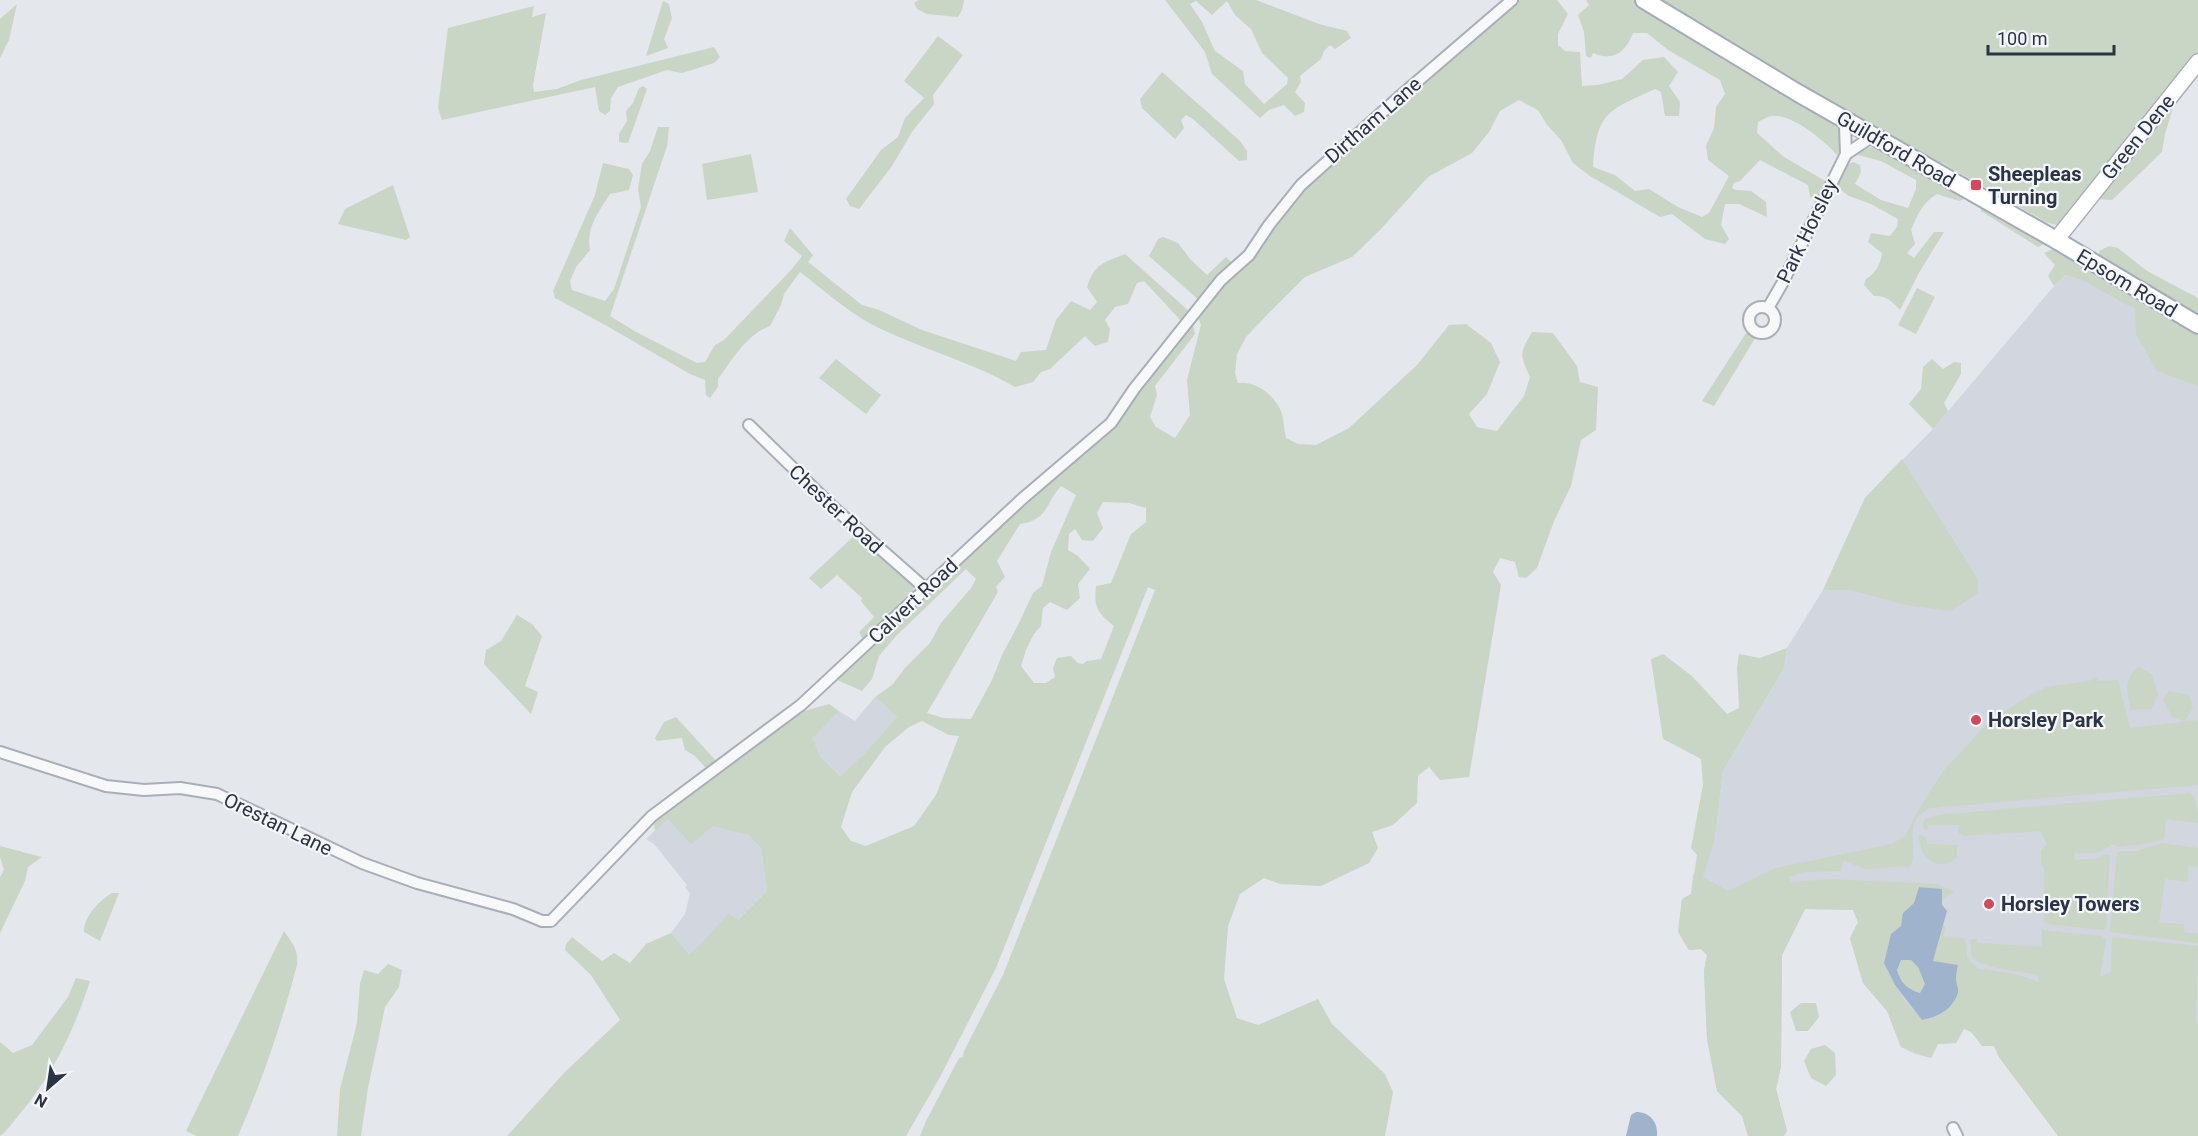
<svg xmlns="http://www.w3.org/2000/svg" width="2198" height="1136" viewBox="0 0 2198 1136" font-family="Roboto,sans-serif">
<rect width="100%" height="100%" fill="#e4e7ec"/>
<g fill="#d2d6de">
<path d="M2079 264 2198 333V1088L2083 991 2035 981 1964 1028 1956 1043 1938 1044 1931 1058 1915 1054 1901 1047 1887 1011 1863 983 1850 938 1858 922 1853 910 1805 909 1782 955 1781 1066 1776 1089 1787 1131 1748 1136 1742 1116 1717 1091 1707 1039 1704 971 1707 955 1701 949 1689 950 1678 932 1682 899 1691 894 1693 875 1715 839 1723 771 1784 668 1787 648 1823 590 1865 498 1933 429 2054 286Z"/>
<path d="M875 697 897 717 863 755 840 776 820 756 813 738 839 711 855 721Z"/>
<path d="M668 818 722 827 748 835 761 848 767 891 738 920 689 954 671 933 685 914 690 894 685 887 687 885 654 844 646 839Z"/>
</g>
<g fill="#c9d6c5" fill-rule="evenodd">
<path d="M919 0H964L962 10 958 17 927 14 917 9 914 3Z"/>
<path d="M1165 0H1256L1319 24 1347 31 1351 38 1335 49 1330 45 1324 51 1321 59 1300 76 1301 82 1295 92 1305 103 1304 112 1295 116 1284 105 1269 110 1260 118 1212 74 1205 52ZM1196 1 1212 15 1227 1 1235 15 1251 29 1262 53 1288 78 1287 84 1264 104 1245 84 1243 71 1215 51 1202 22 1190 4Z"/>
<path d="M1519 0H1557L1568 14 1558 34V45L1565 51 1580 52 1582 86 1598 85 1622 79 1643 60 1664 57 1678 72 1669 86 1680 102 1679 116H1665L1661 92 1655 89C1607 111 1597 112 1593 167L1615 175 1635 191 1649 189 1678 207 1702 217 1709 213 1729 176 1708 160 1706 146 1714 128 1716 107 1725 94 1720 80 1668 50 1647 33H1633C1626 52 1613 62 1593 53L1591 58 1586 56 1584 32 1578 15 1589 5 1586 0H1636L1838 125 1840 150 1837 155C1825 141 1791 113 1771 116 1767 117 1762 120 1758 122L1757 133 1784 157 1827 182 1817 200 1810 197 1808 185 1760 160 1740 181 1734 183 1732 188 1736 190 1751 191 1766 202 1767 217 1739 204H1725L1721 225 1729 239 1725 244 1705 239 1672 214 1660 217 1590 176 1573 163 1561 140 1547 125 1538 110 1519 100 1500 111 1489 132 1472 153 1428 177 1381 229 1352 257 1305 277 1268 314 1246 337 1237 354 1235 373 1238 383C1257 381 1276 396 1282 414 1284 422 1284 431 1286 438L1298 444 1316 445 1349 428 1417 365 1449 325 1466 324 1491 343 1500 362 1487 394 1469 414 1477 427 1497 431 1524 396 1530 377C1520 355 1519 354 1532 332L1553 333 1577 366 1580 382 1598 387 1596 430 1581 440 1571 486 1554 521 1537 568 1526 578 1519 577 1515 562 1500 558 1493 572 1501 585 1469 777 1440 780 1429 767 1418 776 1417 803 1393 825 1372 832 1378 848 1369 863 1321 886 1280 884 1264 878 1240 894 1228 926 1224 979 1237 1018 1258 1025 1318 999 1332 1024 1385 1074 1393 1092 1385 1136H920L926 1121 959 1058 963 1057 964 1051 1003 975 1155 590 1148 587 996 968 940 1077 906 1136H507L564 1073 620 1020 591 975 565 950 566 944 572 937 602 961 614 953 630 963 646 944 671 933 689 954 699 946 728 914 738 920 767 891 761 848 748 835 713 826 691 844 668 819 655 831 654 824 667 811 721 768 794 714 829 704 839 711 813 738 820 756 840 776 863 755 897 717 875 697 892 685 905 668 930 643 941 623 971 588 976 579 966 569 896 636 879 656 872 679 862 691 835 679 986 536 1113 428 1121 419 1139 388 1189 326 1193 325 1195 334 1155 386 1157 395 1150 417 1156 427 1175 438 1190 415 1187 380 1201 325 1198 317C1208 301 1234 264 1252 260L1287 209 1305 189 1443 62ZM1061 486 1076 495 1051 552 1042 586 1033 593 1018 625 1002 655 992 680 971 719 943 718 927 713 998 592 996 587 1005 577 997 561 1020 524C1048 520 1045 504 1061 486ZM1103 502 1129 503 1146 508V522L1131 534 1111 583 1096 586C1094 608 1097 612 1114 626L1101 659 1087 661 1083 664 1078 663 1071 656 1057 658 1053 668 1055 677 1046 683H1034L1021 666 1026 650 1034 634 1041 626 1043 608 1050 602 1067 610 1080 598 1078 584 1090 569 1078 556 1068 550 1069 534 1075 529 1082 540 1093 541 1103 528 1097 513ZM922 721 949 735 959 736 936 795 914 826 866 846 851 841 841 827 852 792 885 747 909 727Z"/>
<path d="M1656 0H2198V56L2065 222 2056 225 2046 222 1944 164 1907 148Z"/>
<path d="M663 1 669 4 672 18 664 39 668 48 646 56Z"/>
<path d="M17 4 9 40 0 58V19Z"/>
<path d="M534 6 532 17 546 13 533 85 534 92 557 89 581 80 714 47 720 57 714 63 682 73 667 70 618 87 611 98 610 111 605 115 599 111 595 87 442 120 438 108 448 28Z"/>
<path d="M938 36 963 55 933 95 934 104 912 132 892 166 859 209 850 206 846 199 881 150 898 137 905 118 924 98 904 81Z"/>
<path d="M1162 72 1240 141 1247 151V160L1239 161 1193 119 1186 115 1181 120 1184 128 1175 139 1142 108 1140 99Z"/>
<path d="M643 86 647 89 628 143 619 142V134L627 121 626 111 633 103 639 88Z"/>
<path d="M2166 108 2172 111 2165 134 2162 152 2112 200 2095 199Z"/>
<path d="M658 127H669L667 146 610 316 636 332 697 363 705 362 715 345 724 340 791 270 802 256 784 241 790 228 813 255 808 262 862 305 879 310 922 330 1016 361 1021 352 1046 350 1056 320 1071 301 1090 310 1097 302 1087 287C1095 263 1103 263 1125 254L1190 312 1183 323 1144 281 1137 283 1128 304 1115 307 1105 320 1110 329 1108 342 1095 346 1085 336 1050 369 1041 372 1033 382 1015 387C970 361 918 348 871 324 847 311 822 289 800 272L784 294 781 305 770 326C747 334 732 360 718 379V387L710 398 706 395 705 380 690 374 607 326 555 298 553 291 595 195 603 163 629 169 633 175 629 190 610 194C598 213 586 227 590 250L576 267 570 281 572 290 605 301 614 289 641 207 638 189 642 164 650 151Z"/>
<path d="M1876 145 1966 198 1959 201 1937 194C1923 202 1917 215 1911 230L1915 244 1907 253 1914 258 1934 232H1944L1920 271 1900 310C1892 301 1886 295 1874 296L1864 285 1866 279C1877 272 1880 265 1882 253L1868 242 1871 233 1890 236 1897 227 1898 219 1871 204 1849 196 1838 188C1838 177 1842 166 1853 162L1860 165 1861 172 1855 184 1881 200 1908 208 1916 189V180L1881 161 1858 155V152Z"/>
<path d="M751 154 758 192 707 200 702 164Z"/>
<path d="M393 185 410 237 406 240 338 224 345 209Z"/>
<path d="M1980 206 2043 241 2044 244 2038 247 1981 211Z"/>
<path d="M1163 237 1178 243 1190 259 1207 275 1226 257 1233 263 1200 301 1149 256 1158 239Z"/>
<path d="M2109 246 2118 248 2147 271 2198 298V321L2100 259 2099 251Z"/>
<path d="M2053 249 2198 333V386L2157 371 2136 334 2135 308C2111 299 2090 280 2066 275L2054 286 2048 276 2055 265 2044 253Z"/>
<path d="M1917 288 1935 297 1916 334 1898 325Z"/>
<path d="M1748 330 1757 335 1714 406 1702 401Z"/>
<path d="M836 359 881 395 866 414 819 378Z"/>
<path d="M1932 359 1943 369 1954 362 1961 363V374L1944 403 1948 411 1933 429 1909 404 1921 389 1923 367Z"/>
<path d="M1902 459 1978 579V594L1950 611 1905 605 1851 590H1823L1865 498Z"/>
<path d="M855 535 913 585 914 595 869 638H862L859 632 874 617 861 601 862 598 837 575 821 589 809 578Z"/>
<path d="M517 615 532 624 542 636 525 686 538 692 531 714 484 664 486 650 501 641Z"/>
<path d="M1787 648 1784 668 1723 771 1715 839 1703 877 1728 891 1776 868 1892 844 1905 836 1923 802 1944 770 1986 725 2021 700 2047 687 2089 681 2096 677 2098 681 2118 680 2130 728 2198 720V785L1930 808C1901 823 1919 842 1911 866L1864 869 1844 860 1841 871 1804 872 1788 877 1791 882 1829 879 1937 884 1953 891 1955 893 1949 894 1943 900 1942 889 1919 887 1914 903 1904 913 1901 926 1891 934 1884 963 1895 985 1905 1001 1922 1020C1948 1016 1946 1009 1958 988L1956 982 1933 961 1943 926H1946L1943 937 1965 938 1967 957 1970 962 1977 968 2015 974 2039 982 2038 975C2020 971 1984 969 1972 957L1970 939H1977V943L2036 946 2042 945V930L2101 936 2106 940 2100 977 2111 972 2112 937 2198 946 2196 1018 2198 1026V1136H2058L1998 1056 1994 1046H1982L1971 1032 1964 1029 1956 1043 1938 1044 1931 1058 1901 1047 1887 1011 1863 983 1850 938 1858 922 1853 910 1805 909 1782 955 1781 1066 1776 1089 1787 1131 1784 1136H1748L1742 1116 1717 1091 1707 1039 1704 971 1707 955 1701 949 1689 950 1678 932 1682 899 1691 894 1697 855 1691 848 1703 785 1701 759 1663 739 1651 659 1663 654 1692 676 1727 714 1739 708 1737 668 1739 654 1760 658Z"/>
<path d="M2138 667 2152 674 2158 695 2151 709 2131 710C2127 692 2123 680 2138 667Z"/>
<path d="M2169 691 2189 695 2193 708 2185 721 2172 717 2163 700Z"/>
<path d="M676 717 717 762 708 770 695 756 685 750 682 738 657 741 655 738 664 722Z"/>
<path d="M2190 793C2198 800 2198 811 2198 823L2166 819 2164 839 2145 844 2117 847 2116 845 2110 844V846L2097 853H2075V860L2095 859 2106 854 2110 856 2106 927 2103 930 2047 924 2044 922V867L2041 865V851L2047 844 2040 831 1963 836 1958 832 1959 825H1928L1927 831 1923 828V824L1925 819 1938 815Z"/>
<path d="M1919 834 1927 838V844L1957 845V857C1937 875 1918 856 1919 834Z"/>
<path d="M2161 843 2198 848V867L2188 866 2187 882 2165 879 2159 923 2184 924V932L2198 934V943L2110 932 2117 852 2137 851Z"/>
<path d="M0 846 42 857 28 867 25 881 0 933V877L4 870 0 857Z"/>
<path d="M112 893H119L100 941 84 932C83 917 100 900 112 893Z"/>
<path d="M284 931C292 943 299 950 297 965 282 1023 262 1081 238 1136H197L186 1131Z"/>
<path d="M1901 960H1911L1918 967 1925 984 1919 993C1907 988 1902 983 1897 970Z"/>
<path d="M388 964 402 970 399 987 385 1007 368 1088 361 1136H337L340 1089 357 1023 360 984 364 970 378 974Z"/>
<path d="M76 978 90 981C74 1031 52 1076 18 1116 13 1122 7 1131 0 1136V1042L13 1053 32 1045 68 997Z"/>
<path d="M1801 1003H1816L1819 1017 1808 1031H1796L1790 1012Z"/>
<path d="M1825 1045 1835 1053 1836 1075 1826 1086 1811 1078 1804 1061 1811 1049Z"/>
</g>
<g fill="#9fb4cc" fill-rule="evenodd">
<path d="M1919 887 1942 889V905L1947 911 1933 961 1958 965C1957 969 1956 974 1956 979 1956 984 1959 988 1958 993 1952 1010 1938 1017 1922 1020L1895 985 1884 963 1891 934 1901 926 1903 913 1914 903ZM1901 960H1911L1918 967 1925 984 1920 993C1907 989 1901 983 1897 970Z"/>
<path d="M1636 1112C1650 1112 1658 1122 1657 1136H1626L1631 1115Z"/>
</g>
<g fill="none" stroke-linecap="round" stroke-linejoin="round">
<g stroke="#a9aeb7" stroke-width="14">
<g id="street">
<path d="M1846 154 1845 127 1847 121"/>
<circle cx="1762" cy="320" r="13"/>
<path d="M1768 308 1783 282 1846 154 1873 136"/>
<path d="M749 425 833 507 926 589"/>
<path d="M0 752 106 786 144 790 180 788 217 794 362 863 417 883 513 909 542 921H551L652 816 801 705 1022 499 1111 423 1134 389 1221 280 1249 255 1269 225 1301 185 1398 98 1512 0"/>
<path d="M1953 1128 1957 1136"/>
</g>
</g>
<g stroke="#a9aeb7" stroke-width="18">
<path id="secondary" d="M2056 240 2198 62"/>
</g>
<g stroke="#a3abb8" stroke-width="20">
<path id="primary" d="M1644 0 1798 93 2056 240 2198 325"/>
</g>
<use href="#street" stroke="#f7f8fa" stroke-width="10"/>
<use href="#secondary" stroke="#fff" stroke-width="15"/>
<use href="#primary" stroke="#fff" stroke-width="16"/>
</g>
<g fill="#d1495b" stroke="#f4f6f9" stroke-width="2">
<rect x="1970" y="179" width="12" height="12" rx="3"/>
<circle cx="1976" cy="720" r="6"/>
<circle cx="1989" cy="904" r="6"/>
</g>
<g text-anchor="middle" dominant-baseline="central" stroke-width="4.5" stroke-linejoin="round" paint-order="stroke">
<g font-size="20" fill="#2b3445" stroke="#f4f6f9">
<text transform="translate(1373 120) rotate(-41)">Dirtham Lane</text>
<text transform="translate(2138 137) rotate(-51)">Green Dene</text>
<text transform="translate(1896 149) rotate(30)">Guildford Road</text>
<text transform="translate(1807 231) rotate(-64)">Park Horsley</text>
<text transform="translate(2127 283) rotate(31)">Epsom Road</text>
<text transform="translate(836 509) rotate(43)">Chester Road</text>
<text transform="translate(913 601) rotate(-43)">Calvert Road</text>
<text transform="translate(278 824) rotate(26)">Orestan Lane</text>
</g>
<g font-size="20" font-weight="bold" fill="#2b3445" stroke="#f4f6f9" text-anchor="start">
<text x="1988" y="174">Sheepleas<tspan x="1988" dy="23">Turning</tspan></text>
<text x="1988" y="720">Horsley Park</text>
<text x="2001" y="904">Horsley Towers</text>
</g>
</g>
<g transform="translate(48 1088) rotate(209)" stroke="#f4f6f9" stroke-width="4.5" paint-order="stroke">
<path d="M0-4.5L10 22L0 15L-10 22Z" fill="#2b3445"/>
<text y="-9" font-size="16" font-weight="bold" text-anchor="middle" fill="#2b3445">N</text>
</g>
<path d="M1988 45v9h126v-9" fill="none" stroke="#2b3445" stroke-width="3"/>
<text x="1997" y="45" font-size="18" fill="#2b3445" stroke="#f4f6f9" stroke-width="4.5" paint-order="stroke">100 m</text>
</svg>
